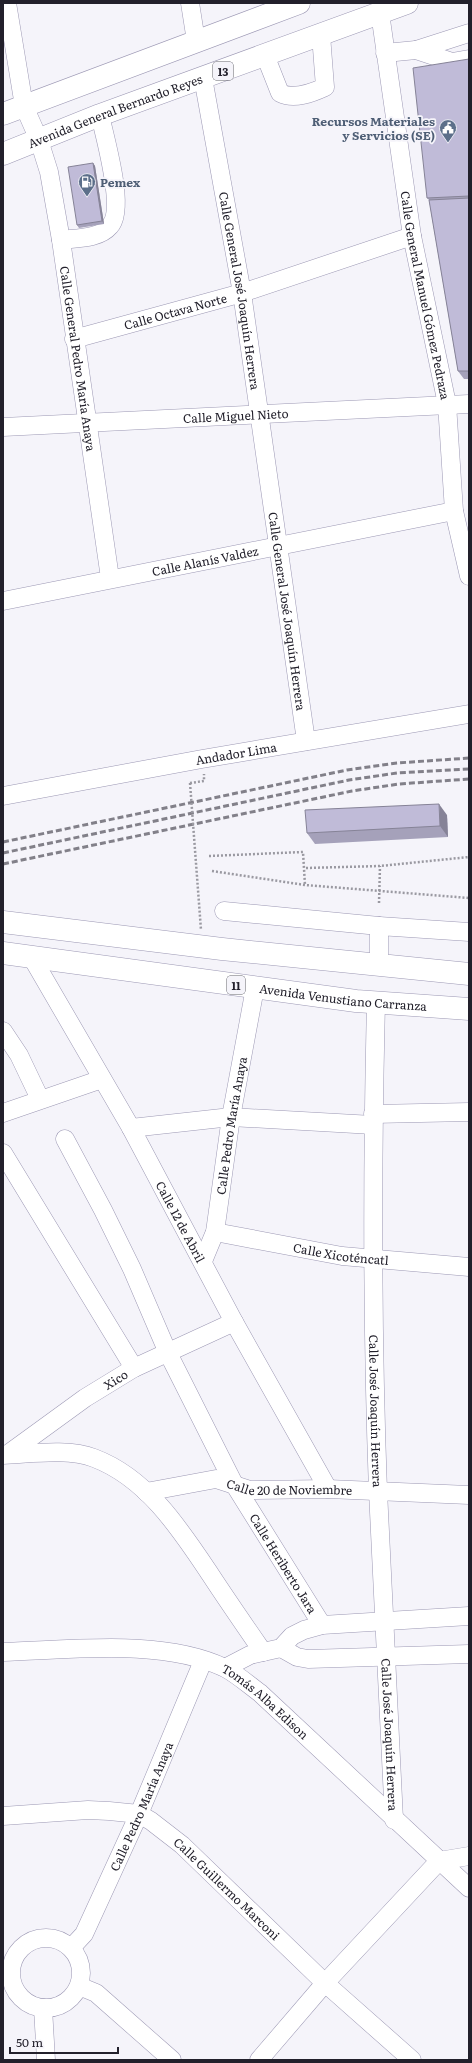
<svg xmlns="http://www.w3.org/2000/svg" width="472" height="2063" viewBox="0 0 472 2063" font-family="Literata,serif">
<rect width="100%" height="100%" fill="#f5f4fa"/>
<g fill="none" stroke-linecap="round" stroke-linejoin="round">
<g stroke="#9c98b4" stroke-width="19">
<g id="minor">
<path id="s1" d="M7 3 24 106 39 140 49 172 61 240 110 578"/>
<path d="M190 3 196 41"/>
<path id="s2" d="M380 13 412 236 447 404 454 511 469 576"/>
<path d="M469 33 416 50 452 62 469 59"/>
<path d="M385 53 416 50"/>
<path d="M265 55 280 93C294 100 312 93 325 87L321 35"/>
<path id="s3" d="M203 78 242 293 306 741"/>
<path d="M61 240C77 238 99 239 110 226 126 209 105 139 100 115"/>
<path id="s4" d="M74 339 242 293 412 236"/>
<path id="s5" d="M3 427 469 404"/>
<path id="s6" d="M3 601 454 511"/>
<path id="s7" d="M3 796 202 759 469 714"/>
<path d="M224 911 379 926"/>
<path id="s8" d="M31 956 131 1128 234 1322 328 1489"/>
<path d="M379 966V926L469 932"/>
<path id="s9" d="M376 1003C372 1166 372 1329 378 1491 383 1601 389 1710 394 1820"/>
<path d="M3 1031 19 1055 40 1099"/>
<path d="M3 1113 102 1079"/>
<path d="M373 1114 469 1112"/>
<path d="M131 1128 231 1117 373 1125"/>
<path id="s10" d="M65 1139 103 1210 132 1269 168 1353 234 1484 322 1625"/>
<path d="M3 1153 134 1368"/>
<path id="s11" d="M215 1232 342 1256 469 1267"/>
<path id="s12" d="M203 1261 215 1232 231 1117 255 988"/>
<path id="s13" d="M8 1454 85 1398 134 1368 234 1322"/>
<path d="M3 1455C30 1454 68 1448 94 1458 147 1478 180 1529 210 1574 227 1600 245 1626 263 1652"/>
<path id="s14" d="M146 1492 216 1479 250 1490 328 1489 469 1495"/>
<path d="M281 1648 297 1657 308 1659 469 1654"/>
<path id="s15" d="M3 1652C71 1650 163 1638 225 1668 238 1675 249 1685 260 1693L469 1888"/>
<path d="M225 1668 250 1655 281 1648 292 1636 304 1630 322 1625 469 1616"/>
<path id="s16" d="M3 1816 88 1810 109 1811 139 1814 151 1821 182 1845 325 1983 412 2060"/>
<circle cx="46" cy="1973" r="35"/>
<path id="s17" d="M71 1948 84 1934 139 1814 203 1661"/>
<path d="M79 1986 96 1993 172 2060"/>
<path d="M43 2008 46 2060"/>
<path d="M259 2060 325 1983 439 1861 469 1856"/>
</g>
</g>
<g stroke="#9c98b4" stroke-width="23">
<g id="major">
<path d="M3 114 299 3"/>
<path id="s18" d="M3 154 100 115 407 3"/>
<path d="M3 922 222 949 469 974"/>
<path id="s19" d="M3 953 356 1001 469 1009"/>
</g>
</g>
<g stroke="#9a99a1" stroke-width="2.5" stroke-dasharray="2 2" stroke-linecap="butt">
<path d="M190 783 204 781V774"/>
<path d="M209 856 303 852 305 885"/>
<path d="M306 868 380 866 469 857"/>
<path d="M212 871 305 885 469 898"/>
<path d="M379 903 380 866"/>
</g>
<use href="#minor" stroke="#fff" stroke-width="18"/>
<use href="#major" stroke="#fff" stroke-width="22"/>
<g stroke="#828089" stroke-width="3" stroke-dasharray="6 3" stroke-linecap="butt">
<path d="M3 842 347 770 397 763 469 758"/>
<path d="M3 853 349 780 397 773 469 769"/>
<path d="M3 864 352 791 399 784 469 779"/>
</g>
<path stroke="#9a99a1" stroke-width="2.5" stroke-dasharray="2 2" stroke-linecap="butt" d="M190 783 201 930"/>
</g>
<g fill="#a5a1ba">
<path d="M469 59V379H464L458 371 429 200 427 198Z"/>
<path d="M93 163 95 166 104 224 79 228 77 225Z"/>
<path d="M447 815 448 837 315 844 307 833Z"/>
</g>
<g fill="#868397">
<path d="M93 163 95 166 104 224 102 221Z"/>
<path d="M439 804 447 815 448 837 440 826Z"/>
</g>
<g fill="#c0bbd8" stroke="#868397">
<path d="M469 59V196L427 198 413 68Z"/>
<path d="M93 163 102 221 77 225 68 167Z"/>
<path d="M469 198V371H458L429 200Z"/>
<path d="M439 804 440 826 307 833 305 810Z"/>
</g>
<defs>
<g id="civic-pin" transform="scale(0.9)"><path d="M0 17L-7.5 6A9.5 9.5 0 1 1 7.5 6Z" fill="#5c6f8a" stroke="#f5f4fa"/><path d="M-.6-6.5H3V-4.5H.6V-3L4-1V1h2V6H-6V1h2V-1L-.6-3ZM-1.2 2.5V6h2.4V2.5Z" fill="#fff"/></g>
<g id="fuel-pin" transform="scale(0.9)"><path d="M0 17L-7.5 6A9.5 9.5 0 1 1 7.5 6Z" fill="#5c6f8a" stroke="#f5f4fa"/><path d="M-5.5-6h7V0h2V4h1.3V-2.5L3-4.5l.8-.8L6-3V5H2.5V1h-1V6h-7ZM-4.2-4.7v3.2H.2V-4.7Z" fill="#fff"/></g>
</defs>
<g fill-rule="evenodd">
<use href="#civic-pin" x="448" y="128"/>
<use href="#fuel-pin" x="87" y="182"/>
</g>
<g text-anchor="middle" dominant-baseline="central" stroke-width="3.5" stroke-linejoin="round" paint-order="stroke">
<g fill="#f5f4fa" stroke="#616069" stroke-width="1">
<rect x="213" y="62" width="20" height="18" rx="3"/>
<rect x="227" y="976" width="18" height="18" rx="3"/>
</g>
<g font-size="11" font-weight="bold" fill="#22202b">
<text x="223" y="71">13</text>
<text x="236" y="985">11</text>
</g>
<g font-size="12" fill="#22202b" stroke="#f5f4fa">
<text stroke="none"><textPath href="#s18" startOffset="120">Avenida General Bernardo Reyes</textPath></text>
<text stroke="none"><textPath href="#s3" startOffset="216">Calle General José Joaquín Herrera</textPath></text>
<text stroke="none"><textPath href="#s2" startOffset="286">Calle General Manuel Gómez Pedraza</textPath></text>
<text stroke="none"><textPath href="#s4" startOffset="105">Calle Octava Norte</textPath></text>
<text stroke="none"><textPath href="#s1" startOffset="364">Calle General Pedro María Anaya</textPath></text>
<text stroke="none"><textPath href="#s5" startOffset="233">Calle Miguel Nieto</textPath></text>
<text stroke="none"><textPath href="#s6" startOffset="206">Calle Alanís Valdez</textPath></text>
<text stroke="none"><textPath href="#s3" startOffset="540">Calle General José Joaquín Herrera</textPath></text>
<text stroke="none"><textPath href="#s7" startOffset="237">Andador Lima</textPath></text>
<text stroke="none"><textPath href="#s19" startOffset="343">Avenida Venustiano Carranza</textPath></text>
<text stroke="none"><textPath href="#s12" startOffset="139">Calle Pedro María Anaya</textPath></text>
<text stroke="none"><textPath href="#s8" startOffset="305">Calle 12 de Abril</textPath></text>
<text stroke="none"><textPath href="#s11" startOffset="128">Calle Xicoténcatl</textPath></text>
<text stroke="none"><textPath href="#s13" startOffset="131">Xico</textPath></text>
<text stroke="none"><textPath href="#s9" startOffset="408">Calle José Joaquín Herrera</textPath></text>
<text stroke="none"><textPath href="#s14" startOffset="146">Calle 20 de Noviembre</textPath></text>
<text stroke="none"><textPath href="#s10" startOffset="478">Calle Heriberto Jara</textPath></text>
<text stroke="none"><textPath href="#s15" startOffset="277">Tomás Alba Edison</textPath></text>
<text stroke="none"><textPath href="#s9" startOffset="732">Calle José Joaquín Herrera</textPath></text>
<text stroke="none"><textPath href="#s17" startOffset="159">Calle Pedro María Anaya</textPath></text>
<text stroke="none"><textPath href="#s16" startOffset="252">Calle Guillermo Marconi</textPath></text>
</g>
<g font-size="12" font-weight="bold" fill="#4e5e75" stroke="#f5f4fa" text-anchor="end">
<text x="435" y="121">Recursos Materiales<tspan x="435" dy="14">y Servicios (SE)</tspan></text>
<text x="100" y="182" text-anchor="start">Pemex</text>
</g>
</g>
<rect width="472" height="2063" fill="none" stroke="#22202b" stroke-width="8"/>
<path d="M10 2047v6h108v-6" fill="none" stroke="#22202b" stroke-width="2"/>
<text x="16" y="2047" font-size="12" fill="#22202b" stroke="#f5f4fa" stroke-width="3" paint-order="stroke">50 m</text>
</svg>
